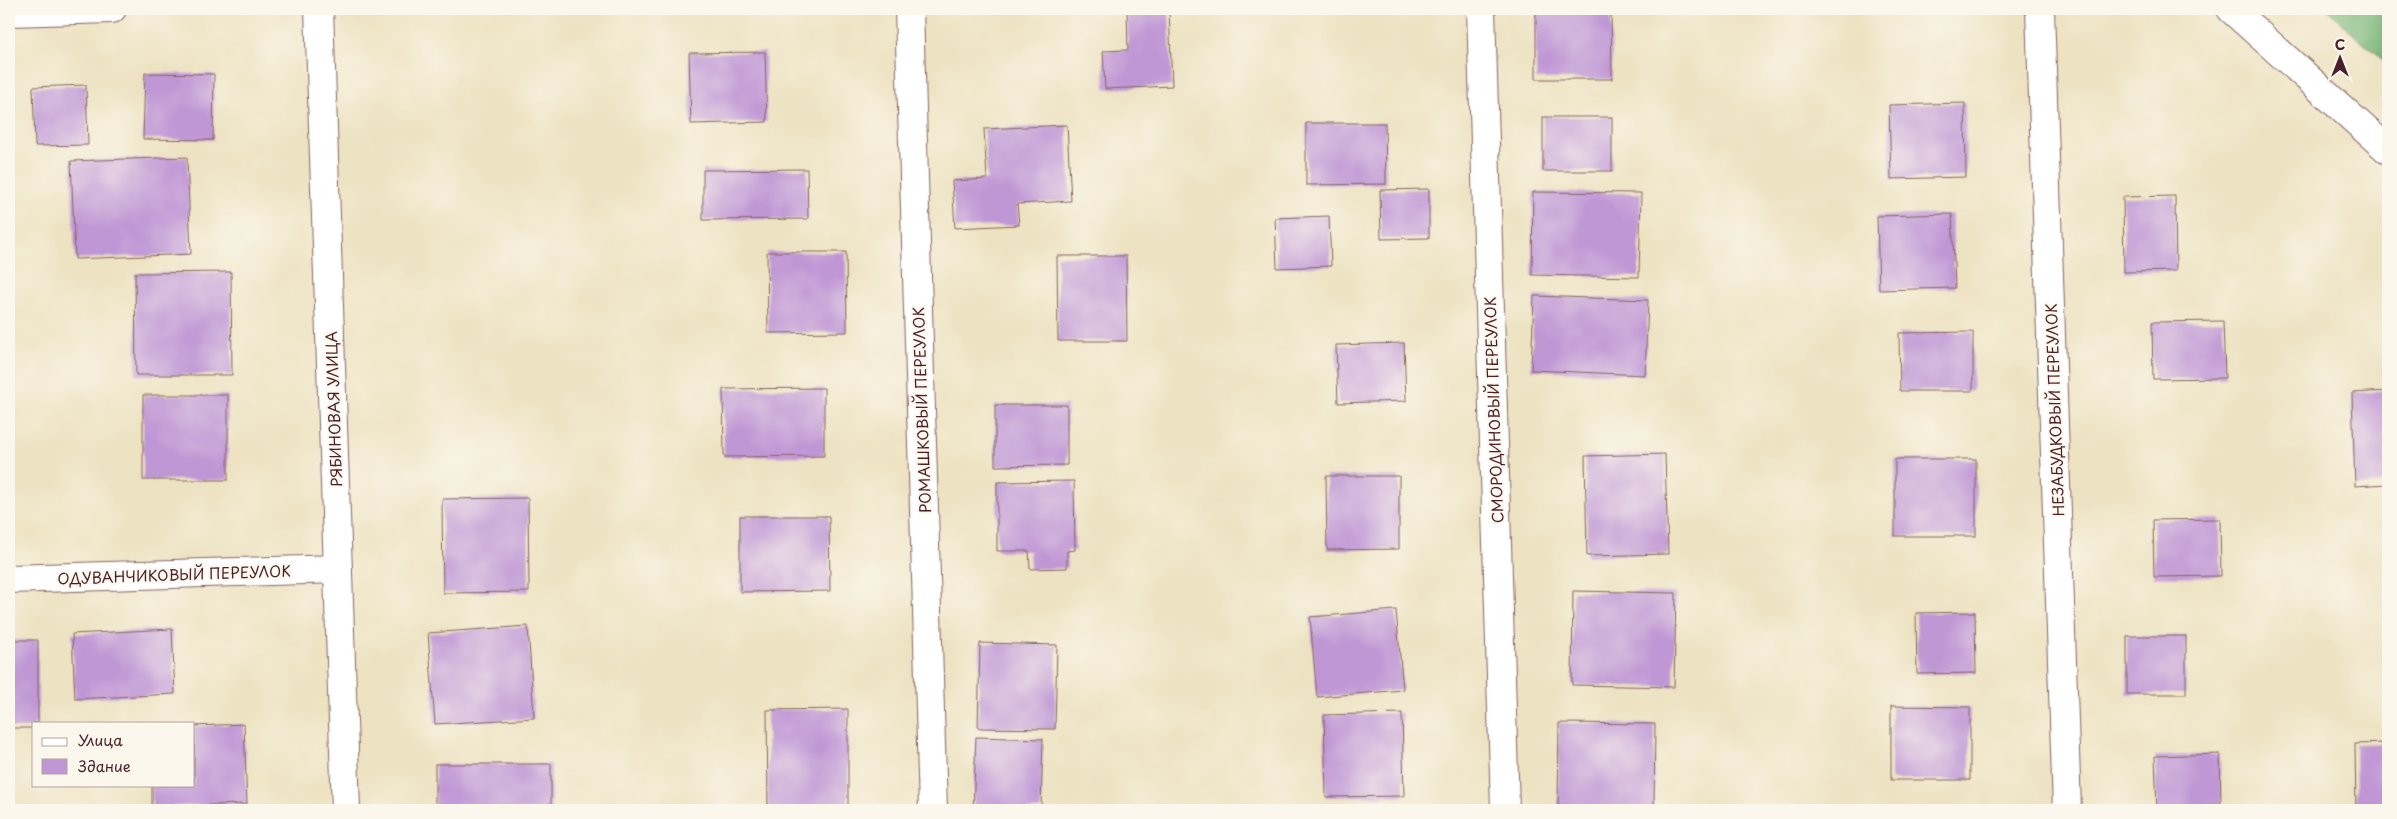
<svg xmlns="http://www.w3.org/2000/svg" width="2397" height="819" viewBox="0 0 2397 819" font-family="'Playpen Sans',sans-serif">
<rect width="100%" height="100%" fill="#fbf7ec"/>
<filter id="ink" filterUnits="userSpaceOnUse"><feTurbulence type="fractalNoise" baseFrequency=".02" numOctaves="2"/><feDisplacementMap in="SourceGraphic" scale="10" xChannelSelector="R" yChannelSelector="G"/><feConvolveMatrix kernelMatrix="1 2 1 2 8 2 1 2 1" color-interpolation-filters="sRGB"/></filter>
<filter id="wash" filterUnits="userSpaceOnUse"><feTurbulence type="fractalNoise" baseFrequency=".0096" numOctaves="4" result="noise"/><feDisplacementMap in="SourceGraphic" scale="20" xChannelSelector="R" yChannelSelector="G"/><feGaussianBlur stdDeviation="1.12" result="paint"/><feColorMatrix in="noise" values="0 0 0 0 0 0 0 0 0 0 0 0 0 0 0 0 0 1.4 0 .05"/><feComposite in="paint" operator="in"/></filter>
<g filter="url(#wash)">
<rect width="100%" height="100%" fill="#ede2c1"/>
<path fill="#78b677" stroke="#616a51" d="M2327 9H2388V65Z"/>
<g id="blocks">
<g fill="#c097d5">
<path d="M1127 9H1169L1172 86 1105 89 1103 51 1128 50Z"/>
<path d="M1536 12H1611L1612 79H1536Z"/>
<path d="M765 52 767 122 691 124 689 53Z"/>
<path d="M145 73 214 74 213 140 143 139Z"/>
<path d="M86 85 88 145 35 146 33 87Z"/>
<path d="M1965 103 1966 177 1891 179 1889 105Z"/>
<rect x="1543" y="117" width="69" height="54"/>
<path d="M1306 123H1385L1386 184 1306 185Z"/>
<path d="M1067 125 1071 201 1017 204 1019 225 955 228 952 181 987 179 984 129Z"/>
<path d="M187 157 191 254 75 259 71 161Z"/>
<path d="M807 169 808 219 703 220V170Z"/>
<path d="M1429 189V238L1381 239 1380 190Z"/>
<path d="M1533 192 1641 193 1639 277 1532 275Z"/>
<path d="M2175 196 2176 271 2124 272 2123 197Z"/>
<path d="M1952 214 1955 288 1879 290 1877 216Z"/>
<path d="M1329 216 1331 266 1277 268 1275 218Z"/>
<path d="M767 252H846L847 332 768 333Z"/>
<path d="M1057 256H1126L1127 341H1058Z"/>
<path d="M231 272 232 375H136L135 273Z"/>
<path d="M1534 296 1648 300 1645 375 1531 370Z"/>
<path d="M2223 321 2225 378 2153 379 2152 322Z"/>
<path d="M1973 332V391H1900L1899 333Z"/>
<path d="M1404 343 1406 401 1338 403 1336 345Z"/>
<path d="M824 388V456L724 457 723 389Z"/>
<path d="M2388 391V484L2355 486 2352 393Z"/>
<rect x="143" y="395" width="85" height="85"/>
<path d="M995 405H1067V465L995 466Z"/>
<path d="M1665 454 1668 554 1587 556 1585 456Z"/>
<rect x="1895" y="459" width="81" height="77"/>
<path d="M1326 476H1399V549L1327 550Z"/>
<path d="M1074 481 1075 550 1067 551V568L1030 569 1029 551H997V482Z"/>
<path d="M528 498 529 592 443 593 442 499Z"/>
<path d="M740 516H829L830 591 740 592Z"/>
<path d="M2220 519 2221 576 2154 577 2153 520Z"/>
<path d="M1573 591 1676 593 1674 687 1572 685Z"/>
<path d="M1396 610 1403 690 1317 697 1310 617Z"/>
<path d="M1975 612 1976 673 1917 674 1916 613Z"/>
<path d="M528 626 534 718 435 724 428 633Z"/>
<path d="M172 629 175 694 75 699 72 634Z"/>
<rect x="2127" y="636" width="59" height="58"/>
<path d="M9 640H38V723H34V728H9Z"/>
<path d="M980 643 1057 645 1055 729 978 728Z"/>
<path d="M1891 706 1970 707V780H1891Z"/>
<path d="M848 709V810H768L767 710Z"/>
<path d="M1402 713 1404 796 1326 797 1324 715Z"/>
<path d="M1559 723 1655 724 1654 808 1558 806Z"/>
<path d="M244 724 247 804 152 807V785H194V726Z"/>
<path d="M976 737 1043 739 1041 810H973Z"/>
<path d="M2388 743V810H2356L2355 744Z"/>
<path d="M2220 754 2221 810H2157L2155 756Z"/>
<rect x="435" y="764" width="116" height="46"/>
</g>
</g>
</g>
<g filter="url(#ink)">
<use href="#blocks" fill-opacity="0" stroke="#836360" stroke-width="1"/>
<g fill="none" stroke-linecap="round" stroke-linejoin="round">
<g stroke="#836360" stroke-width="30">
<g id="minor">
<path d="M319 9 346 810"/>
<path d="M909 9 933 810"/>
<path d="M1481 9 1505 810"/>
<path d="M2040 9 2067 810"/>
<path d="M2231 9 2388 150"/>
<path d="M9 12 112 9"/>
<path d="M9 579 338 569"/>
</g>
</g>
<use href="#minor" stroke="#fff" stroke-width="28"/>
</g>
</g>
<g text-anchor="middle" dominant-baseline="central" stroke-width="4" stroke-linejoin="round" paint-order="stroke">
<g font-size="15" fill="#4a1f2b" stroke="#fbf7ec">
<text transform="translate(333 409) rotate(-92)">РЯБИНОВАЯ УЛИЦА</text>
<text transform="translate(921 410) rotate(-92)">РОМАШКОВЫЙ ПЕРЕУЛОК</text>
<text transform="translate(1493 410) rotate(-92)">СМОРОДИНОВЫЙ ПЕРЕУЛОК</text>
<text transform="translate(2054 410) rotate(-92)">НЕЗАБУДКОВЫЙ ПЕРЕУЛОК</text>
<text transform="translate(174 574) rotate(-2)">ОДУВАНЧИКОВЫЙ ПЕРЕУЛОК</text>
</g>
</g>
<rect width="2397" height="819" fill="none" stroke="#fbf7ec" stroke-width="30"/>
<rect x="32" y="722" width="162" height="65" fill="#fbf7ec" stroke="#b4a19f"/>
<rect x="42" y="738" width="25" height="8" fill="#ffffff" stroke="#b4a19f"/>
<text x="78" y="746" font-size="15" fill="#4a1f2b">Улица</text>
<rect x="42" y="759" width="25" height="15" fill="#c097d5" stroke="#b4a19f"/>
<text x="78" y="772" font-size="15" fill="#4a1f2b">Здание</text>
<g transform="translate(2340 58)" stroke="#fbf7ec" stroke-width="4" paint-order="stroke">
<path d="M0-4L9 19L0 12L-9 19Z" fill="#4a1f2b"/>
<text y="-8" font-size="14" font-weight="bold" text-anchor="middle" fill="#4a1f2b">С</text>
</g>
</svg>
